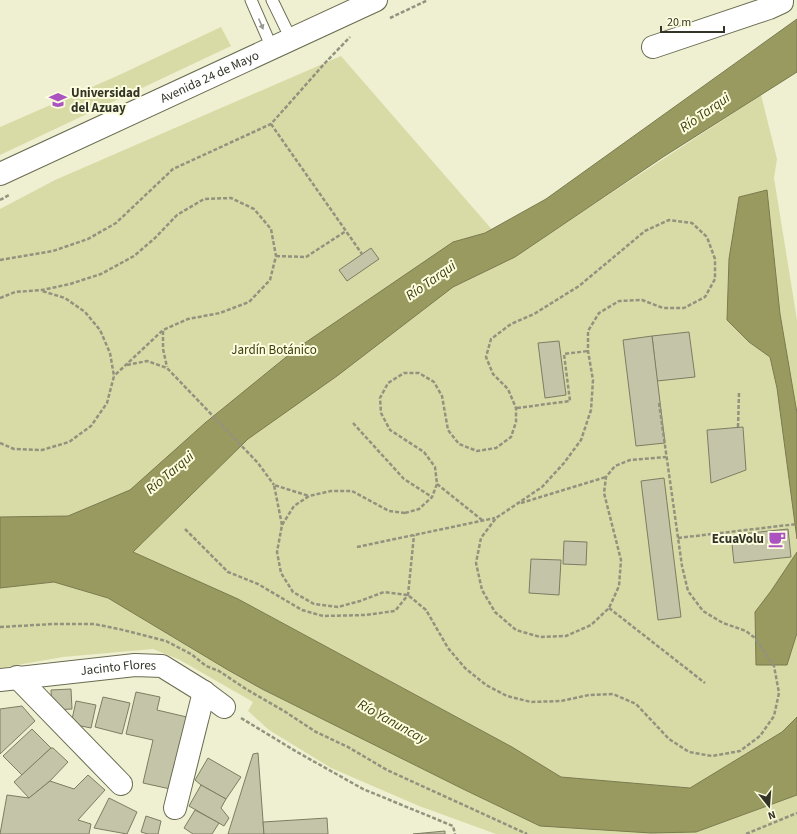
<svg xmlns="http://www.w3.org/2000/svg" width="797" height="834" viewBox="0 0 797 834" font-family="'Source Sans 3',sans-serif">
<rect width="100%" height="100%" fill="#eef0d1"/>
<g fill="#d9dba7">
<path d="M221 27 231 46 0 155V127L117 76Z"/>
<path d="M341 56 515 256 761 95 777 159 774 178 797 320V717L782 732 690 788 561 777 512 747 238 599 0 518V209L55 180Z"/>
<path d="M54 582 108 598 228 670 262 689 465 790 540 826 696 832 797 795V834H496L419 806 331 768 269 730 248 711 253 702 180 660 153 649 63 657 0 668V588Z"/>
</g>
<g fill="#999a60" stroke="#7a7b4f">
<path d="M797 19V72L663 157 515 257 453 287 337 376 248 439 133 552 238 599 512 747 561 777 690 788 782 732 797 717V795L696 832 651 833 540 826 465 790 262 689 228 670 108 598 54 582 0 588V517L68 516 130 490 205 423 296 349 453 242 485 233 546 199Z"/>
<path d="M767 190 780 314 797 413V539L777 388 770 357 749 342 727 320 729 259 739 197Z"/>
<path d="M797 552V633L787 665H756L755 612 771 591Z"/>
</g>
<g fill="#c4c5a8" stroke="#7c7d62">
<path d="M371 248 379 259 347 281 339 270Z"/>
<path d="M689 332 695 377 657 381 652 336Z"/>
<path d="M652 336 665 443 636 446 623 340Z"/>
<path d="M559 341 566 395 545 398 538 343Z"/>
<path d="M743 427 746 470 711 483 707 430Z"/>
<path d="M664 478 681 617 658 620 641 481Z"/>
<path d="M788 529 791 557 734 563 731 535Z"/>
<path d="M564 541 587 542 586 565 563 564Z"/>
<path d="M531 559 561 560 559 595 529 593Z"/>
<path d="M71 689 72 709 52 710 51 690Z"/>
<path d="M136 692 160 697 157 710 191 718 175 790 143 783 153 740 126 734Z"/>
<path d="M103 697 130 703 122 734 95 727Z"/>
<path d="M76 701 96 705 91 728 71 724Z"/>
<path d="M22 706 35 721 0 754V709Z"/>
<path d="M32 729 51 748 22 775 3 756Z"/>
<path d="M51 748H53L68 762 50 781 29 798 14 782Z"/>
<path d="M258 753 264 834H228L253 754Z"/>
<path d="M208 758 241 777 226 799 201 785 195 780Z"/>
<path d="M88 775 105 790 78 820 91 824 89 834H0L7 795 29 798 50 781 74 789Z"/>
<path d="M201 785 226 799 221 808 229 818 224 826 189 806Z"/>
<path d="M109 798 137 812 127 834 94 828Z"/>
<path d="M195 810 219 823 212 834H193L184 828Z"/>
<path d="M146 816 161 821 158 834H148L141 832Z"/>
<path d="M327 818 328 834H264L263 822Z"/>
<path d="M445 831V834H413Z"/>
</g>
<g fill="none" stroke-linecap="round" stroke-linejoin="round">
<g stroke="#6a6b50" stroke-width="13">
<g id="service">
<path d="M251 0 272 48"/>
<path d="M272 0 291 39"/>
</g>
</g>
<g stroke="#6a6b50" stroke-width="24">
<g id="minor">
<path d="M653 47 769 8 782 2V0"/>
<path d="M17 677 121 784"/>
<path id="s1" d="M0 680 135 665 162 666 204 692 224 707"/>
<path d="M175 808 204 692"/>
</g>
</g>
<g stroke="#6a6b50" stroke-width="24">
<g id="secondary">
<path id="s2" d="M0 174 376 0"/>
</g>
</g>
<g stroke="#92937e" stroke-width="2.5" stroke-dasharray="4 2" stroke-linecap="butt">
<path d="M390 18 428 0"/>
<path d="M271 124 362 254"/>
<path d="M0 200 9 195"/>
<path d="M276 256 306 257 346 231"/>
<path d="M0 260 53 251 88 239 116 223 173 169 271 124 325 63 350 37"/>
<path d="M0 298 15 292 42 290 70 284 101 274 134 256 155 238 177 215 204 199 231 198 254 209 271 229 276 256 270 280 249 302 220 313 188 319 163 330 114 376"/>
<path d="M163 331V349L167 367"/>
<path d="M127 365 147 361 167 368 258 463 274 485"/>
<path d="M659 403 682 566"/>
<path d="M517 408 570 401 564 354 588 351"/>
<path d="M353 423 404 479 432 497"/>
<path d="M738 427 739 393"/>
<path d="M0 443 14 449 42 450 69 442 91 426 107 403 114 376 110 353 100 330 85 312 65 298 42 291"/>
<path d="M437 484 482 520"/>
<path d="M521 503 606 477"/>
<path d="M405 513 419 509 432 497 437 484 435 467 424 452 390 430 381 413 380 398 388 383 404 373H419L434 382 442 396 448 430 459 444 477 451 496 448 511 437 516 422V408L508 389 493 374 486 357 491 339 511 324 534 314 579 286 645 231 669 220 692 223 707 237 715 259V279L705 297 684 308H663L642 300 619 301 599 313 588 331V351L593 380 591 410 581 440 564 463 542 487 496 518 481 538 476 563 482 590 495 612 516 630 540 637 566 636 591 625 609 608 619 586 621 560 604 493 606 477 615 466 630 460 666 457"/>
<path d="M282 525 274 485 309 496"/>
<path d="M185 529 228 572 258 584 302 610 323 616 365 615 395 611 408 595 414 535"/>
<path d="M678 538 797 524"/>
<path d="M357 547 495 518"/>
<path d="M609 608 705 683"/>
<path d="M0 627 53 624H94L119 629 166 641 191 654 206 666 219 671 246 689 284 711 316 732 348 747 387 770 527 834"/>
<path d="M241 718 297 752 363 789 453 826 455 834"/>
<path d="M746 834 797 813"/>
</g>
<use href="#service" stroke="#fff" stroke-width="11"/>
<use href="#minor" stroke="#fff" stroke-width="22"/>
<use href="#secondary" stroke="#fff" stroke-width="22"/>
<path stroke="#92937e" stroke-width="2.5" stroke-dasharray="4 2" stroke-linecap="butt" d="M405 513 389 511 352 491H331L309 496 294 506 282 525 277 552 281 573 293 592 314 604 338 607 360 601 384 592 408 595 426 610 448 648 465 668 486 685 507 696 531 702 561 701 589 695 613 694 636 704 669 739 689 752 712 756 740 751 760 736 774 716 779 693 774 666 755 638 746 631 723 623 703 611 688 591 682 566"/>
</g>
<defs><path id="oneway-solid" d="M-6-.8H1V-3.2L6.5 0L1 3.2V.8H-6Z"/></defs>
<use fill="#999994" href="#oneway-solid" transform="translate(261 24) rotate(67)"/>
<defs>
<g id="university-bare" transform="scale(1.38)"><path d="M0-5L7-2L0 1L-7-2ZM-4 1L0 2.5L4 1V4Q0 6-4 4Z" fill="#ab54c1" stroke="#fcfdde" stroke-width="2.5" paint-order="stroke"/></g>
<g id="cafe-bare" transform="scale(1.38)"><path d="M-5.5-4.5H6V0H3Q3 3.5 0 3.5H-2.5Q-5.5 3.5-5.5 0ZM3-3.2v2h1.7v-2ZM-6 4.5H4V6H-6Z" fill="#ab54c1" stroke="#fcfdde" stroke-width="2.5" paint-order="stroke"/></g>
</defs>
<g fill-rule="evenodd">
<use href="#university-bare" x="58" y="100"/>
<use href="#cafe-bare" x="777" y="539"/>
</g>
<g text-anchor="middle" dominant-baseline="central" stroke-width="4" stroke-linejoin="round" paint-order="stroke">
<g font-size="13" fill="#333328" stroke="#fcfdde">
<text stroke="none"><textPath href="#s2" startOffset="231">Avenida 24 de Mayo</textPath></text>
<text stroke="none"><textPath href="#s1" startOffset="119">Jacinto Flores</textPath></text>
</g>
<g font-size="13" font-weight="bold" fill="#333328" stroke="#fcfdde" text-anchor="start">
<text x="71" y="93">Universidad<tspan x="71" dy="15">del Azuay</tspan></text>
<text x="764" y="539" text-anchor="end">EcuaVolu</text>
</g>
<g font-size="13" fill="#3e3e0f" stroke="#fcfdde">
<text x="274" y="350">Jardín Botánico</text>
</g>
<g font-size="14" font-style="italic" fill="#3e3e0f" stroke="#fcfdde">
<text transform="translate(705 113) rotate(-35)">Río Tarqui</text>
<text transform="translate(431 281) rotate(-35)">Río Tarqui</text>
<text transform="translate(170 473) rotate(-40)">Río Tarqui</text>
<text transform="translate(392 722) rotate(29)">Río Yanuncay</text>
</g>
</g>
<g transform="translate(769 806) rotate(163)" stroke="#fcfdde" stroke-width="3" paint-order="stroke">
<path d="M0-3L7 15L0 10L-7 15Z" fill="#333328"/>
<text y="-6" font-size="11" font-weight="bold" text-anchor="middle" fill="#333328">N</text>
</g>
<path d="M661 26v6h63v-6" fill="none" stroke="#333328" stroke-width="2"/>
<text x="667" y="26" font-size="12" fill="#333328" stroke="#fcfdde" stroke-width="3" paint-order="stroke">20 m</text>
</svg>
